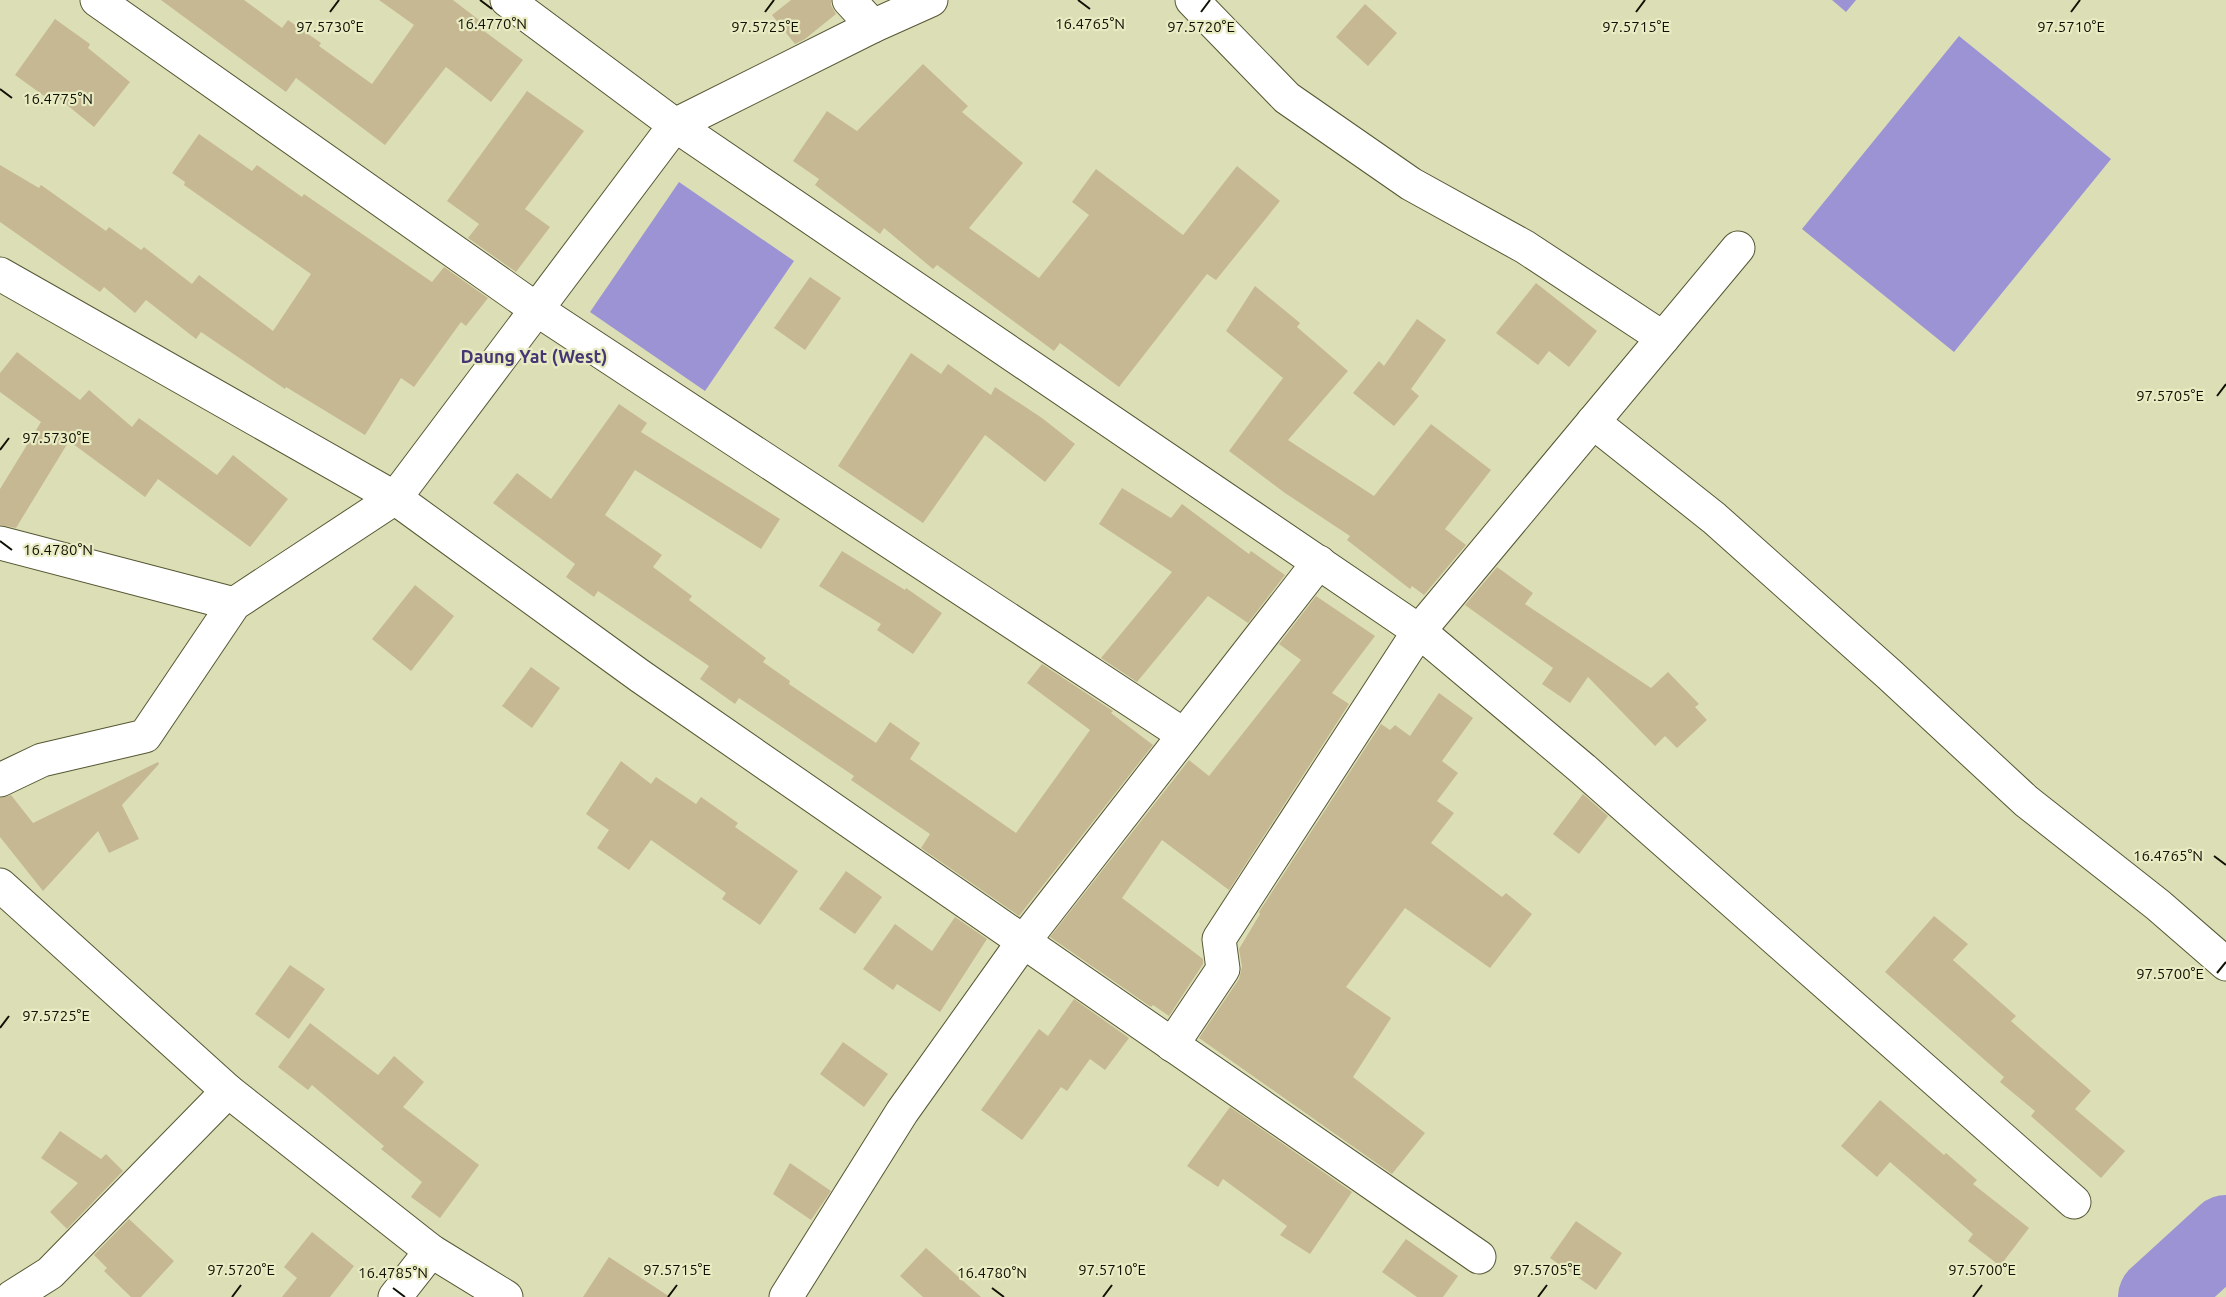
<svg xmlns="http://www.w3.org/2000/svg" width="2226" height="1297" viewBox="0 0 2226 1297" font-family="Ubuntu,sans-serif">
<rect width="100%" height="100%" fill="#dcdfb6"/>
<g fill="#9c93d4">
<path d="M1832 0H1856L1846 12Z"/>
<path d="M1959 36 2111 159 1954 352 1802 229Z"/>
<path d="M679 182 794 261 705 391 590 312Z"/>
</g>
<g fill="none" stroke-linecap="round" stroke-linejoin="round">
<path stroke="#9c93d4" stroke-width="78" d="M2157 1297 2226 1234"/>
</g>
<g fill="#c6b892">
<path d="M161 0H244L282 28 288 20 321 43 319 46 372 84 414 25 379 0H453L479 20 476 25 523 60 491 102 446 67 385 145 296 78 286 92Z"/>
<path d="M791 0H831V5L836 14 805 39 795 44 772 15Z"/>
<path d="M1365 4 1397 33 1368 66 1336 37Z"/>
<path d="M55 19 90 44 88 48 130 82 94 127 51 92 47 98 15 75Z"/>
<path d="M923 64 968 106 962 112 1023 163 969 228 1039 278 1089 215 1072 202 1096 169 1183 235 1237 166 1280 201 1216 280 1207 274 1119 387 1060 343 1054 351 937 265 933 269 884 228 880 234 815 185 819 179 793 161 827 111 857 131Z"/>
<path d="M527 91 584 131 525 209 550 227 516 272 468 238 479 224 447 201Z"/>
<path d="M199 134 252 171 257 165 302 197 304 194 432 282 444 267 488 298 466 326 461 322 414 387 401 378 365 435 286 387 285 389 201 332 196 339 146 300 135 313 104 287 100 292 0 222V165L39 188 41 185 106 231 109 227 141 250 144 247 192 284 199 275 273 331 311 274 184 185 185 182 172 173Z"/>
<path d="M810 277 841 298 805 350 774 328Z"/>
<path d="M1536 283 1597 331 1569 367 1549 351 1538 365 1496 333Z"/>
<path d="M1255 286 1300 323 1297 327 1348 371 1288 440 1374 496 1431 424 1491 470 1445 529 1466 545 1424 595 1412 586 1410 589 1347 540 1350 536 1285 493 1229 451 1283 378 1226 331Z"/>
<path d="M1417 319 1446 340 1411 389 1419 396 1394 426 1353 393 1379 361 1384 366Z"/>
<path d="M17 352 80 400 89 390 132 427 139 418 217 475 233 455 288 499 250 547 158 479 145 497 69 441 16 528 0 525V489L41 422 0 392V373Z"/>
<path d="M911 353 941 374 948 364 991 395 995 387 1042 418 1075 444 1045 482 985 435 923 523 838 466Z"/>
<path d="M619 404 647 423 641 432 780 519 761 549 635 470 605 515 662 555 653 567 692 596 689 600 766 658 763 662 790 681 789 684 876 743 890 722 920 743 910 759 1016 833 1090 730 1027 683 1042 664 1113 711 1111 713 1153 745 1019 916 921 848 930 834 851 780 854 776 739 698 735 704 700 679 709 666 598 591 594 597 566 577 575 564 493 503 517 473 551 499Z"/>
<path d="M1122 488 1171 518 1182 504 1249 554 1251 551 1285 575 1248 623 1208 596 1137 682 1101 658 1172 572 1099 524Z"/>
<path d="M842 551 905 590 906 588 942 613 913 654 877 630 881 624 819 586Z"/>
<path d="M1497 567 1533 593 1525 604 1651 688 1668 672 1699 704 1695 707 1707 720 1677 748 1665 736 1655 746 1588 677 1570 703 1542 684 1553 668 1465 605Z"/>
<path d="M415 585 454 616 411 671 372 639Z"/>
<path d="M1316 596 1375 636 1332 693 1349 704 1229 890 1162 840 1122 898 1203 959V964L1169 1016 1153 1005 1151 1007 1050 937 1189 760 1209 776 1301 660 1279 644Z"/>
<path d="M531 667 560 688 532 728 502 706Z"/>
<path d="M1439 693 1473 718 1442 761 1458 773 1437 801 1454 813 1431 843 1502 897 1506 893 1532 914 1490 968 1405 908 1346 987 1391 1018 1353 1077 1425 1133 1392 1174 1199 1038 1239 979 1242 967 1239 949 1260 914 1259 912 1381 724 1390 730 1395 725 1410 736Z"/>
<path d="M621 761 651 784 656 777 696 804 701 797 738 823 735 827 798 871 760 925 722 899 726 893 651 840 629 870 597 848 609 830 586 814Z"/>
<path d="M158 762 159 764 122 805 139 839 109 853 98 831 43 891 0 837V798L11 795 33 823Z"/>
<path d="M1583 794 1608 816 1579 854 1553 834Z"/>
<path d="M846 871 882 897 855 934 819 909Z"/>
<path d="M1934 916 1968 944 1953 960 2016 1016 2011 1021 2091 1091 2075 1109 2125 1151 2101 1178 2031 1116 2035 1111 2000 1082 2004 1077 1885 972Z"/>
<path d="M955 917 987 939 940 1012 897 984 893 990 863 969 895 924 932 951Z"/>
<path d="M290 965 325 989 289 1039 255 1014Z"/>
<path d="M1074 999 1129 1038 1105 1070 1090 1059 1067 1091 1061 1087 1022 1140 981 1110 1039 1029 1048 1036Z"/>
<path d="M310 1023 378 1075 394 1056 424 1082 403 1107 479 1165 440 1218 411 1197 422 1182 381 1149 384 1146 312 1085 308 1090 278 1067Z"/>
<path d="M843 1042 888 1074 864 1107 820 1074Z"/>
<path d="M1880 1100 1944 1155 1946 1153 1977 1180 1973 1184 2029 1228 2000 1266 1968 1241 1973 1234 1890 1162 1877 1177 1841 1146Z"/>
<path d="M1230 1107 1352 1192 1310 1254 1280 1235 1287 1226 1223 1179 1218 1187 1187 1166Z"/>
<path d="M60 1131 101 1159 106 1154 123 1171 67 1229 50 1212 78 1183 41 1158Z"/>
<path d="M790 1163 831 1191 811 1220 773 1194Z"/>
<path d="M129 1219 174 1261 141 1297H131L104 1271 107 1268 94 1255Z"/>
<path d="M1576 1221 1622 1253 1596 1290 1550 1258Z"/>
<path d="M312 1232 354 1266 330 1297H282L297 1278 284 1267Z"/>
<path d="M1406 1239 1458 1276 1443 1297H1417L1382 1272Z"/>
<path d="M926 1248 981 1297H923L900 1276Z"/>
<path d="M609 1257 670 1297H583Z"/>
</g>
<g fill="none" stroke-linecap="round" stroke-linejoin="round">
<g stroke="#565733" stroke-width="35">
<g id="minor">
<path d="M97 0 536 309 1184 735"/>
<path d="M507 0 675 125 1419 631 1583 769 2074 1202"/>
<path d="M849 0 873 26"/>
<path d="M1192 0 1287 98 1411 184 1525 247 1663 338"/>
<path d="M0 274 395 498 640 676 1479 1257"/>
<path d="M1593 422 1714 518 1890 675 2026 801 2158 905 2226 964"/>
<path d="M0 543 234 604"/>
<path d="M0 885 228 1091 431 1251 506 1297"/>
<path d="M1172 1045 1223 969 1219 939 1419 631 1738 248"/>
<path d="M12 1297 50 1273 228 1091"/>
<path d="M395 1297 431 1251"/>
<path d="M786 1297 902 1112 1023 942 1319 562"/>
</g>
</g>
<g stroke="#565733" stroke-width="35">
<path id="tertiary" d="M0 780 42 760 145 736 234 604 395 498 675 125 873 26 931 0"/>
</g>
<use href="#minor" stroke="#fff" stroke-width="33"/>
<use href="#tertiary" stroke="#fff" stroke-width="33"/>
</g>
<path fill="none" stroke="#101004" stroke-width="2" d="M480 0 492 9M1078 0 1090 9M330 12 339 0M765 12 774 0M1201 12 1210 0M1636 12 1645 0M2071 12 2080 0M0 89 12 98M2217 396 2226 384M0 450 9 438M0 541 12 550M2214 856 2226 865M2217 973 2226 962M0 1028 9 1016M393 1288 405 1297M992 1288 1004 1297M232 1297 241 1285M668 1297 677 1285M1103 1297 1112 1285M1538 1297 1547 1285M1973 1297 1982 1285"/>
<g text-anchor="middle" dominant-baseline="central" stroke-width="4.5" stroke-linejoin="round" paint-order="stroke">
<g font-size="18" font-weight="bold" fill="#443774" stroke="#e9ecc3">
<text x="534" y="356">Daung Yat (West)</text>
</g>
</g>
<g font-size="15" text-anchor="middle" fill="#101004" stroke="#e9ecc3" stroke-width="4.5" stroke-linejoin="round" paint-order="stroke">
<text x="492" y="29">16.4770°N</text>
<text x="1090" y="29">16.4765°N</text>
<text x="330" y="32">97.5730°E</text>
<text x="765" y="32">97.5725°E</text>
<text x="1201" y="32">97.5720°E</text>
<text x="1636" y="32">97.5715°E</text>
<text x="2071" y="32">97.5710°E</text>
<text x="58" y="104">16.4775°N</text>
<text x="2170" y="401">97.5705°E</text>
<text x="56" y="443">97.5730°E</text>
<text x="58" y="555">16.4780°N</text>
<text x="2168" y="861">16.4765°N</text>
<text x="2170" y="979">97.5700°E</text>
<text x="56" y="1021">97.5725°E</text>
<text x="241" y="1275">97.5720°E</text>
<text x="677" y="1275">97.5715°E</text>
<text x="1112" y="1275">97.5710°E</text>
<text x="1547" y="1275">97.5705°E</text>
<text x="1982" y="1275">97.5700°E</text>
<text x="393" y="1278">16.4785°N</text>
<text x="992" y="1278">16.4780°N</text>
</g>
</svg>
